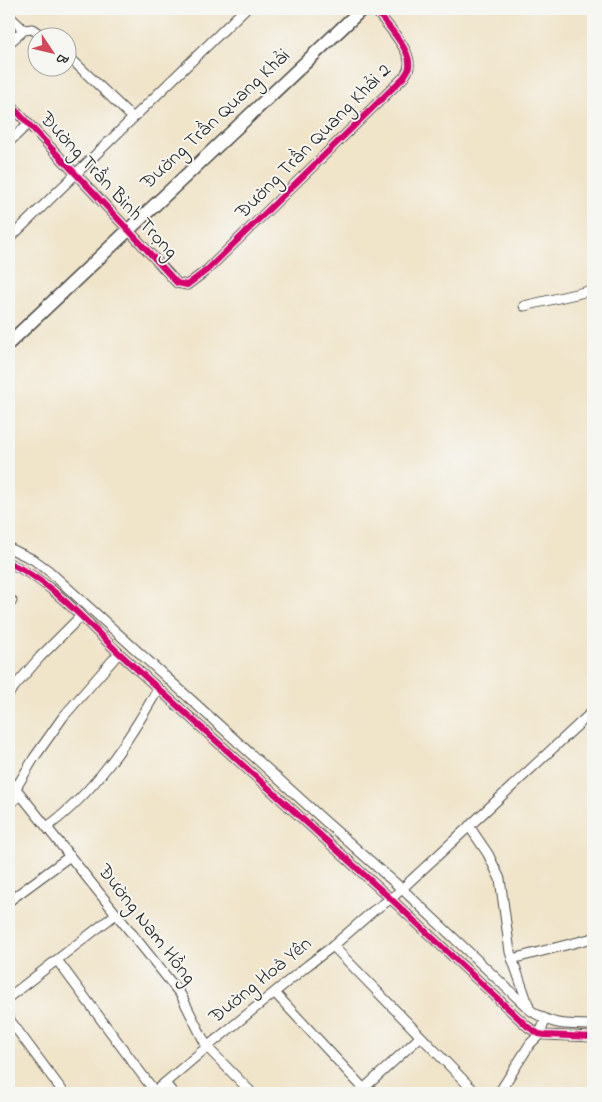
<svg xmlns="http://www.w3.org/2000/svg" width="602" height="1102" viewBox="0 0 602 1102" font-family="'Indie Flower',sans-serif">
<rect width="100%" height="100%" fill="#f6f6f2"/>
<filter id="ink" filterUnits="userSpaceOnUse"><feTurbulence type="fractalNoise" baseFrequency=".02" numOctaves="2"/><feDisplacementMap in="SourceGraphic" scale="10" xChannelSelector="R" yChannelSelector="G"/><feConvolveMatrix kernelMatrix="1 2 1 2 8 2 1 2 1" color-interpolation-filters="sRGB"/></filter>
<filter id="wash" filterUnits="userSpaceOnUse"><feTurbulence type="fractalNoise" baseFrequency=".0096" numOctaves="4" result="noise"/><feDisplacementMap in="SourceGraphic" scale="20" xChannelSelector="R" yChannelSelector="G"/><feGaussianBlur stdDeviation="1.12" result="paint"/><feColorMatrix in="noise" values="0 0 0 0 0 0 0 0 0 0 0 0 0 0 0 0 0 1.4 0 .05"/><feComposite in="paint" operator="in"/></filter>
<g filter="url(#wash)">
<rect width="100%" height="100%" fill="#f0e4c9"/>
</g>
<g filter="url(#ink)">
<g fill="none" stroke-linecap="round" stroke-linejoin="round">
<g stroke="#494743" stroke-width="11">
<g id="street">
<path d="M9 16 24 30"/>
<path d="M9 43 24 30 32 29 46 38"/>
<path d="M68 56 133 118"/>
<path d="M9 103C65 163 122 222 177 283L187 285 207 270 404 77C407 72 410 69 409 62 409 49 383 19 374 9"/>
<path d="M9 142 28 124"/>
<path d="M9 239 245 9"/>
<path d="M524 306 593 290"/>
<path d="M9 548 34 560 49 571 326 822 402 889 530 1010C555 1027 565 1024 593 1025"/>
<path d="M9 563C50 580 87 623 119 653L391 899 528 1027 539 1034 545 1035 593 1037"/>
<path d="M9 605 12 601"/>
<path d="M9 693 40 657 81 616"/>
<path d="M9 780 181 995 207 1047 252 1093"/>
<path d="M16 788 34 758 63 717 119 653"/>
<path d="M9 804 21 795"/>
<path d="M469 826 488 854 500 879 510 952 529 1007"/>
<path d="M47 827C95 792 129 740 158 689"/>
<path d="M9 901 70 856"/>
<path d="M333 946 476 1093"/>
<path d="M512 959 593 938"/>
<path d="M57 960 155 1092"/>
<path d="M275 993 364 1089"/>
<path d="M9 997 116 914"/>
<path d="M9 1019 64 1093"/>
<path d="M165 1083 173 1093"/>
<path d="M153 1093 207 1047 308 965 333 946 373 911 392 898 593 711"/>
<path d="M359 1093 420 1037"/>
<path d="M499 1093 530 1044 540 1034 545 1020"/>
</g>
</g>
<g stroke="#494743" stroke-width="15">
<path id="secondary" d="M9 343 362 9"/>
</g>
<use href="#street" stroke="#fff" stroke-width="9"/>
<use href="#secondary" stroke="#fff" stroke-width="12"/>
<g stroke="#f6f6f2" stroke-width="9">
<g id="cycleway">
<path d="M9 103C65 163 122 222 177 283L187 285 207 270 404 77C407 72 410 69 409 62 409 49 383 19 374 9"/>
<path d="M9 563C50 580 87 623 119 653L391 899 528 1027 539 1034 545 1035 593 1037"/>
</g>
</g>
<use href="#cycleway" stroke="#d6006c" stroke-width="6"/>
</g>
</g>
<g text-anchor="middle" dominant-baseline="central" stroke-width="4" stroke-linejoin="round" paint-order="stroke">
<g font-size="20" fill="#2b2b2b" stroke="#f6f6f2">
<text transform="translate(216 120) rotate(-43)">Đường Trần Quang Khải</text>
<text transform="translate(314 142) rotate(-45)">Đường Trần Quang Khải 2</text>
<text transform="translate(108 186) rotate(47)">Đường Trần Bình Trọng</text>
<text transform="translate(146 925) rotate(52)">Đường Nam Hồng</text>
<text transform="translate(261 981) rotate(-39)">Đường Hoà Yên</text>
</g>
</g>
<rect width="602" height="1102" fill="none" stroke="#f6f6f2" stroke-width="30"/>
<g transform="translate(52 52) rotate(125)"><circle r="24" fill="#f6f6f2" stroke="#a5a5a2"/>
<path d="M0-4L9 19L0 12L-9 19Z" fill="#d1495b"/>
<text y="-8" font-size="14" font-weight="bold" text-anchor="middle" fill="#2b2b2b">B</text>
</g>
</svg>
